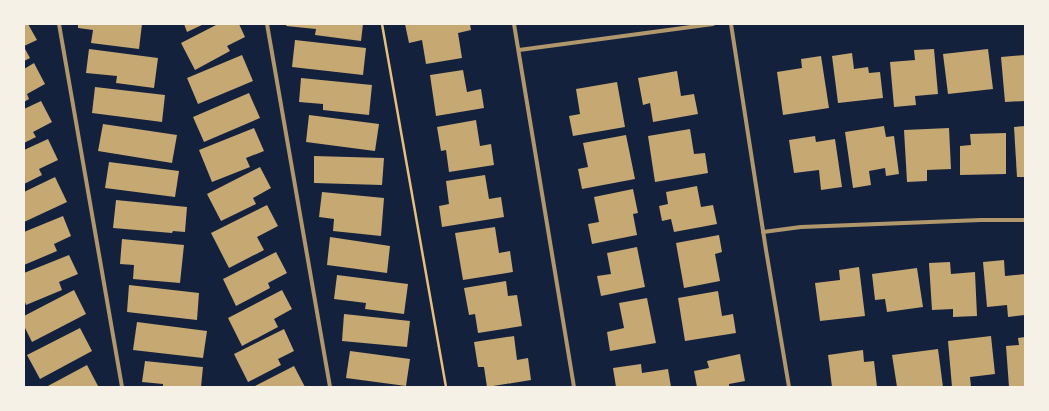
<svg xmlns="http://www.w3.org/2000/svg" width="1049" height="411" viewBox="0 0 1049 411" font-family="Mulish,sans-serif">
<rect width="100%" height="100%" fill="#14213d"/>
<g fill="#c6a872">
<path d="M24 24H28L37 40 24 46Z"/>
<path d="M78 24H142L139 49 91 43 93 30 78 28Z"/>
<path d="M184 24H204L187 32Z"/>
<path d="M218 24H239L245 37 227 46 230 51 195 70 181 43Z"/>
<path d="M287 24H363L361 41 315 35 316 29 286 26Z"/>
<path d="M405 24H470L471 30 458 33 462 58 426 64 422 40 409 43Z"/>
<path d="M295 40 366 48 363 75 292 67Z"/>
<path d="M24 47 30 58 24 61Z"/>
<path d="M89 49 158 58 154 88 116 83 117 76 86 73Z"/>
<path d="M934 49 938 94 915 96 916 105 894 107 890 62 915 60 914 50Z"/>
<path d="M988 49 993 89 948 94 943 54Z"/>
<path d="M852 53 854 69 868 67 869 73 880 72 883 98 838 103 832 56Z"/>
<path d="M242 55 253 81 198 104 187 78Z"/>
<path d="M1025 55V101L1005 102 1001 57Z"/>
<path d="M821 56 829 108 783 115 777 72 802 68 801 59Z"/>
<path d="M34 63 45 84 27 94 29 99 24 102V69Z"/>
<path d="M463 70 467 92 481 89 484 108 436 116 430 75Z"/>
<path d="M677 71 681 96 694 94 698 114 653 122 650 103 643 105 638 78Z"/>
<path d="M301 78 372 85 369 115 323 110V104L299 102Z"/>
<path d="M617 82 625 127 573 136 569 116 580 114 576 89Z"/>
<path d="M95 87 165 95 162 122 92 113Z"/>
<path d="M249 93 260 118 204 142 193 117Z"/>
<path d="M41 101 52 122 33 132 36 137 24 143V109Z"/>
<path d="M309 115 379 124 375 151 306 142Z"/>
<path d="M476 120 480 146 491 144 494 165 449 172 446 150 441 151 437 127Z"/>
<path d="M103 124 177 135 172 163 98 151Z"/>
<path d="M884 126 886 137 894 136 899 174 886 176 885 168 869 171 871 185 853 188 845 132Z"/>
<path d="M1025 126V177H1017L1014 127Z"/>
<path d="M254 128 264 151 246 158 250 167 212 182 199 150Z"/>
<path d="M949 128 951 169 927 170V181L907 182 904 130Z"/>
<path d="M690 129 694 154 705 153 708 173 655 182 648 136Z"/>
<path d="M1006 133V174L960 175V146L971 145 970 134Z"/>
<path d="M626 135 635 179 582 189 578 169 588 167 583 143Z"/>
<path d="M815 136 816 142 835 139 842 187 821 190 819 170 794 173 789 140Z"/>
<path d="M48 139 58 160 39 169 42 175 24 184V150Z"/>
<path d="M314 156 384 158 382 185 314 183Z"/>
<path d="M109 162 179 171 175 197 105 188Z"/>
<path d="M260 167 271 188 253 198 256 204 221 221 207 194Z"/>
<path d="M485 175 489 199 501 197 504 217 442 227 439 206 449 204 446 181Z"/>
<path d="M55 177 67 202 24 222V192Z"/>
<path d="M697 186 701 207 713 205 717 224 674 232 671 219 662 221 659 206 668 204 666 192Z"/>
<path d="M633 189 638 213 633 214 637 235 592 244 588 224 599 222 594 197Z"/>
<path d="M322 192 384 198 381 236 333 231 334 219 319 217Z"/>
<path d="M116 200 187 207 185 232 173 231 172 233 113 228Z"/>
<path d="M267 205 278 226 257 237 264 250 229 268 211 233Z"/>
<path d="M63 216 71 236 54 244 57 251 24 265V232Z"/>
<path d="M495 227 499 253 510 251 513 272 463 280 455 233Z"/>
<path d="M719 235 722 252 715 254 720 281 684 288 676 243Z"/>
<path d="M330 237 390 246 387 273 327 265Z"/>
<path d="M122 239 184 245 180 283 133 279 134 265 120 264Z"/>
<path d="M637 247 645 287 601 296 597 276 611 274 607 253Z"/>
<path d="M276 252 287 273 268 283 270 288 236 306 223 279Z"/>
<path d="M69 255 78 274 59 282 62 290 26 305 24 299V273Z"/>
<path d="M1004 260 1005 276 1025 274V315L1008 317 1007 305 987 307 983 262Z"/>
<path d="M950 262 951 274 975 272 977 316 953 317V309L932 310 929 263Z"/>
<path d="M859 267 865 316 820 321 815 283 840 280 839 270Z"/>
<path d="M917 268 923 307 887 312 885 299 875 300 872 274Z"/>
<path d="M337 275 408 284 404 314 365 309 366 303 334 299Z"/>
<path d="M506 281 508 296 517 295 522 326 478 333 475 314 469 315 464 288Z"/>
<path d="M129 285 199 293 197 320 127 312Z"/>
<path d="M74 290 86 314 32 342 24 326V316Z"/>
<path d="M282 290 292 309 274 319 278 327 242 346 228 318Z"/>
<path d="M718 291 722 316 733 314 736 333 685 341 678 298Z"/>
<path d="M647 298 656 343 610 351 607 332 624 328 619 303Z"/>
<path d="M344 314 410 321 407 347 342 341Z"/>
<path d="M137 322 207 331 203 358 133 350Z"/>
<path d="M80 328 92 351 40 379 27 355Z"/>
<path d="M284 329 294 351 278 359 281 365 248 382 234 354Z"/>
<path d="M514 336 517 360 528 358 531 380 487 387 484 367H478L474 342Z"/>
<path d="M991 336 995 374 970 377 971 387H952L948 341Z"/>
<path d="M1025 337V387H1009L1006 346 1019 345 1018 338Z"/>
<path d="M938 349 943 387H897L892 355Z"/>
<path d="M863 350 864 362 874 361 877 387H832L828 355Z"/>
<path d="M350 351 410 359 406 386 346 378Z"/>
<path d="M740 354 745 381 729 384V387H697L694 371 709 368 707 361Z"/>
<path d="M145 361 203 367 201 387H163V384L142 382Z"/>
<path d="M641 364 642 373 668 369 671 387H616L613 368Z"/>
<path d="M87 365 98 386 46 387Z"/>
<path d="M294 366 305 387H253Z"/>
</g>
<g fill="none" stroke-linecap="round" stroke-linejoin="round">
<path stroke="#e5c07b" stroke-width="2.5" d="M382 24 446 387"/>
<g stroke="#b1986c" stroke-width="4">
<path d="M59 24 122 387"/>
<path d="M267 24 330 387"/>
<path d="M514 24 574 387"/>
<path d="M731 24 766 250 789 387"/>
<path d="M519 50 713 24"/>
<path d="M763 232 801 227 981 220H1025"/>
</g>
</g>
<rect width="1049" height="411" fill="none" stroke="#f6f1e7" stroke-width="50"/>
</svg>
